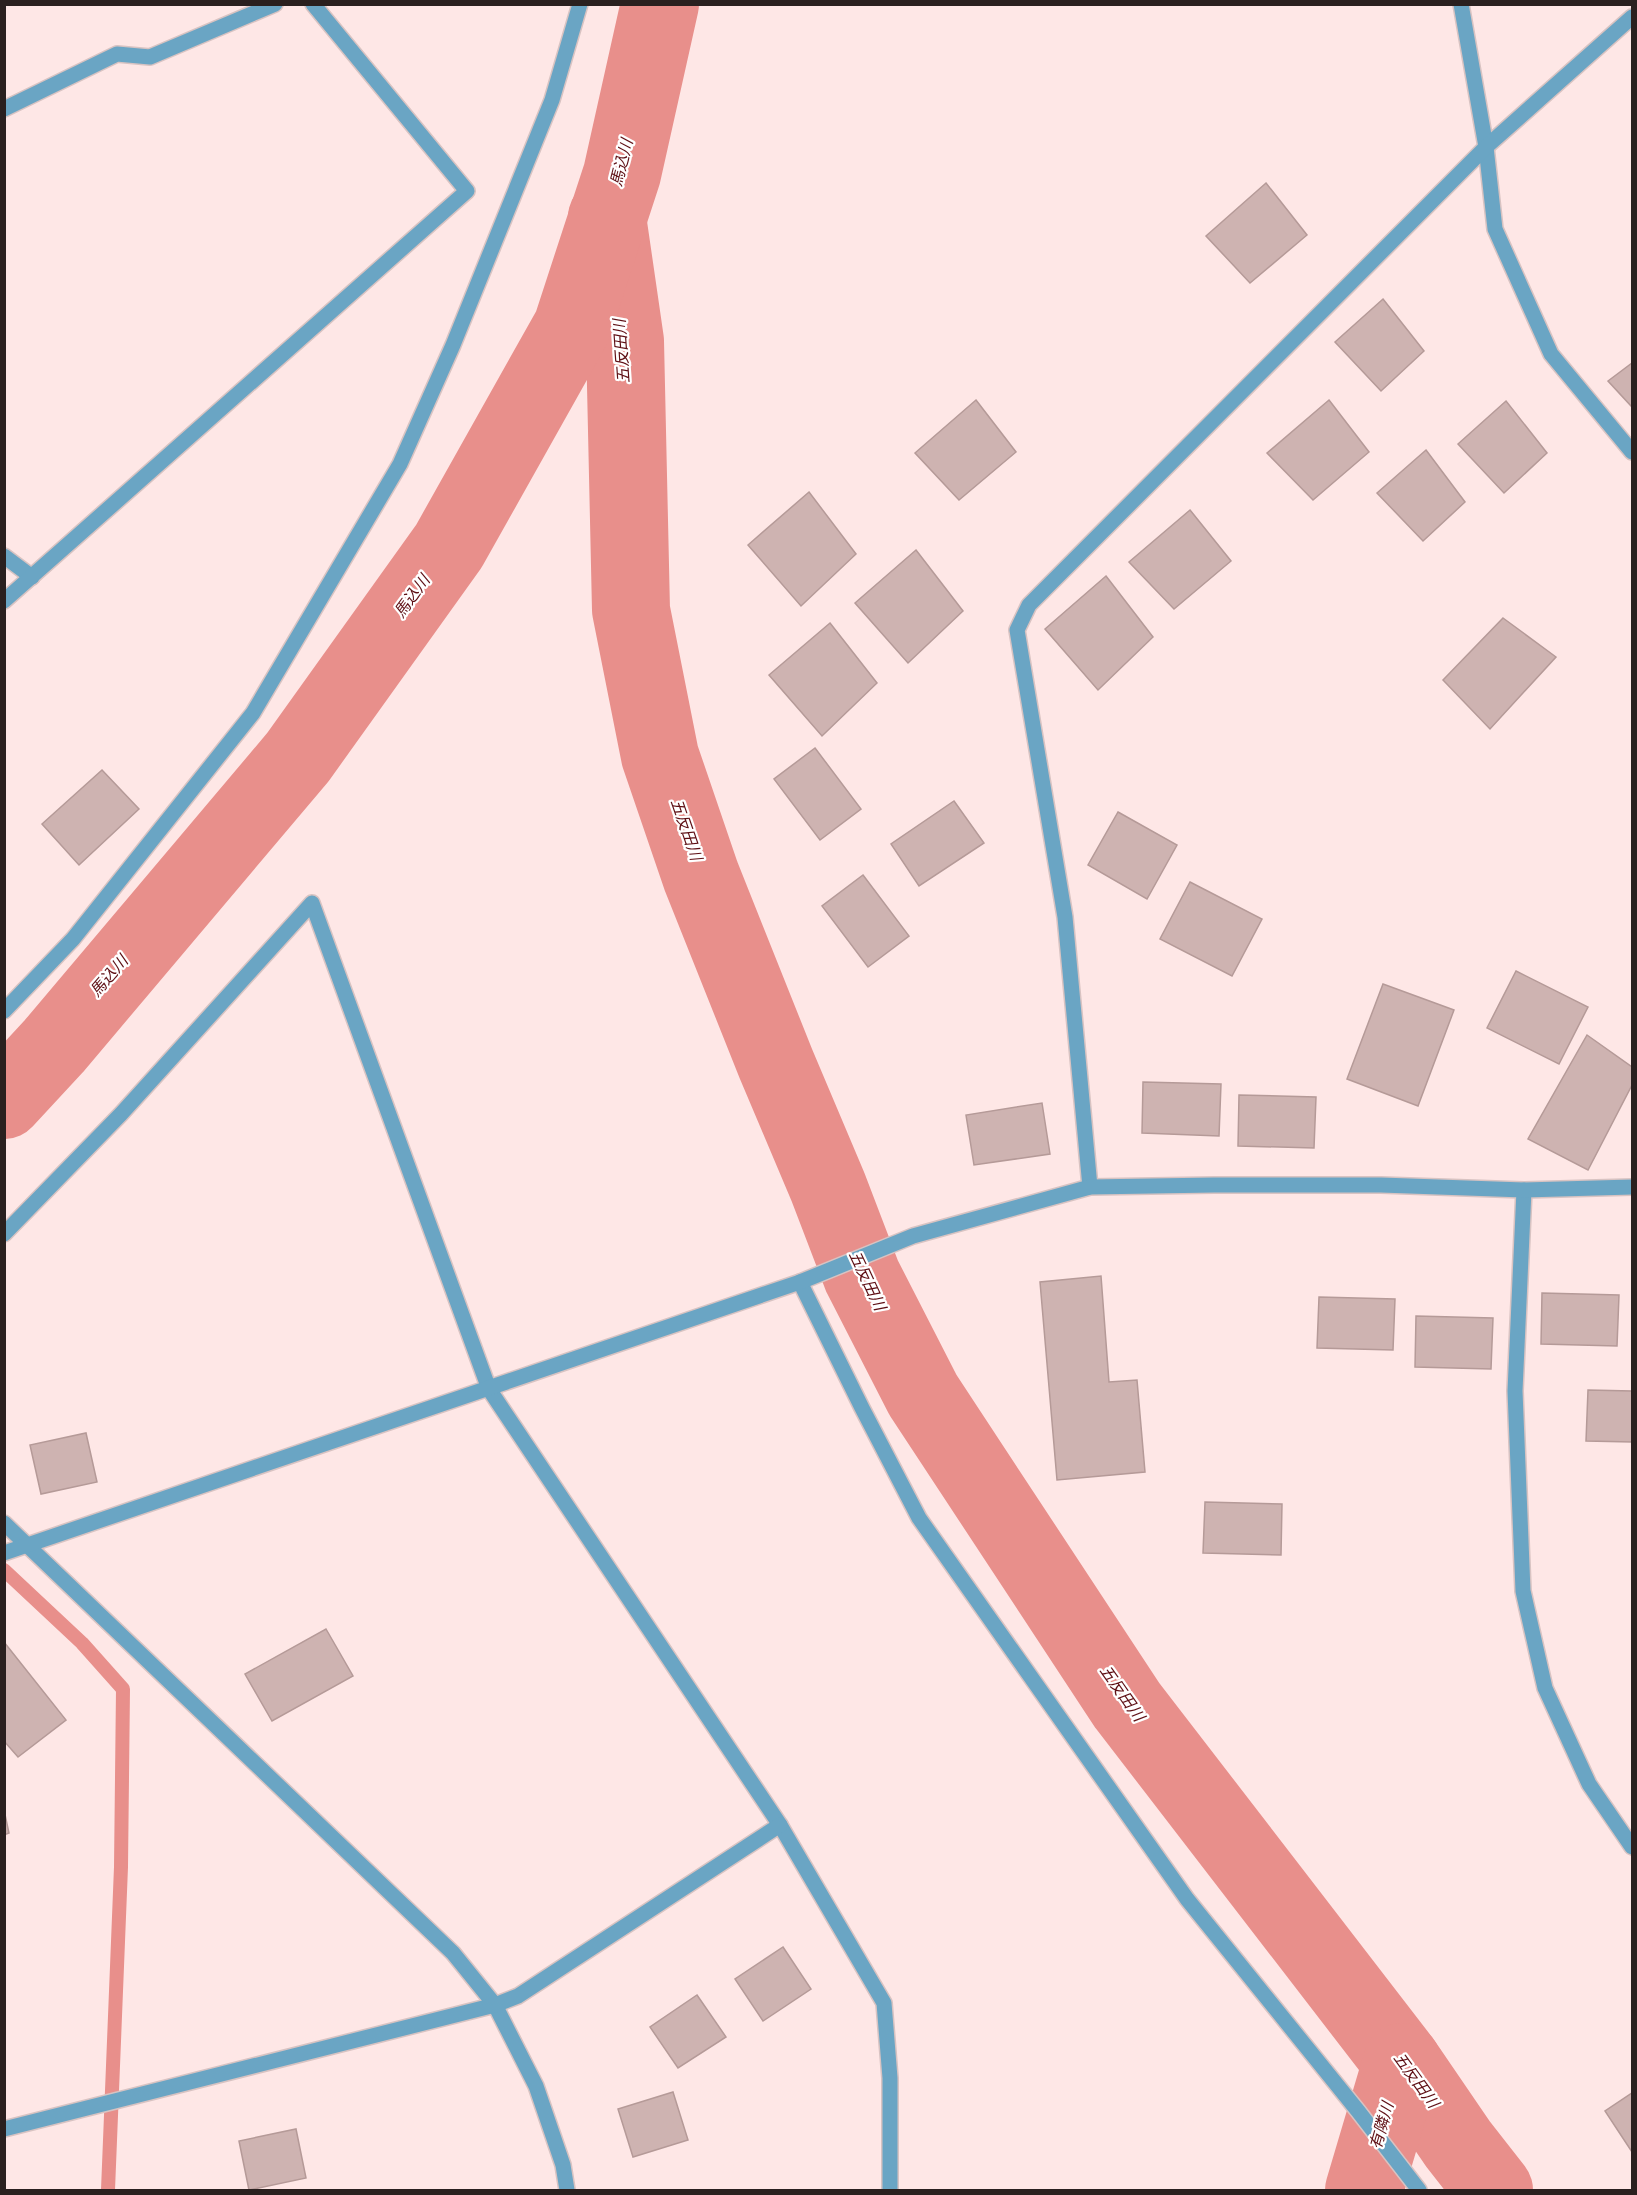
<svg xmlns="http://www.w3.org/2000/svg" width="1637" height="2195" viewBox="0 0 1637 2195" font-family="Overpass,'Noto Sans JP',sans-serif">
<rect width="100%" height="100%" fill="#fee7e6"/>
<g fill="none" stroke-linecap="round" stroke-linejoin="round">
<path stroke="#e88f8b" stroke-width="14" d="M4 1570 82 1643 123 1689 121 1867 108 2190"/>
<g stroke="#e88f8b" stroke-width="78">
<path d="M607 217 625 341 631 610 660 756 701 876 776 1064 828 1187 862 1276 923 1395 1127 1705 1402 2062 1458 2144 1494 2190"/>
<path d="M4 1100 54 1046 298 757 449 546 572 327 622 174 660 4"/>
<path d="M1364 2190 1402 2062"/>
</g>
</g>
<g fill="#ceb3b1" stroke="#b59a98" stroke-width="1.5">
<path d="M1266 183 1307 235 1250 283 1206 236Z"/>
<path d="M1383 299 1424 351 1381 391 1335 342Z"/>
<path d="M1632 363V407L1608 381Z"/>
<path d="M976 400 1016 452 959 500 915 453Z"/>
<path d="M1329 400 1369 452 1313 500 1267 453Z"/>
<path d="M1506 401 1547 453 1504 493 1458 444Z"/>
<path d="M1426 450 1465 502 1423 541 1377 493Z"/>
<path d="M809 492 856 554 801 606 748 545Z"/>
<path d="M1190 510 1231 561 1174 609 1129 562Z"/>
<path d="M916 550 963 611 908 663 855 603Z"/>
<path d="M1106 576 1153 637 1098 690 1045 629Z"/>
<path d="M1503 618 1556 657 1490 729 1443 680Z"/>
<path d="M830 623 877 683 822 736 769 675Z"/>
<path d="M815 748 861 809 820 840 774 779Z"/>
<path d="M102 770 139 809 79 865 42 824Z"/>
<path d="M954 801 984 843 919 886 891 844Z"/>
<path d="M1118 812 1177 845 1147 899 1088 865Z"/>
<path d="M863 875 909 936 868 967 822 906Z"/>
<path d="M1190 882 1262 919 1232 976 1160 939Z"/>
<path d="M1516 971 1588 1007 1559 1064 1487 1028Z"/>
<path d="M1383 984 1454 1010 1418 1106 1347 1079Z"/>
<path d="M1587 1035 1632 1067V1085L1588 1170 1528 1139Z"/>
<path d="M1143 1082 1221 1084 1219 1136 1142 1133Z"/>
<path d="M1239 1095 1316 1097 1314 1148 1238 1146Z"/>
<path d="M1042 1103 1050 1154 974 1165 966 1115Z"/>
<path d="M1101 1276 1109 1382 1137 1380 1145 1472 1057 1480 1040 1282Z"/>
<path d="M1542 1293 1619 1295 1617 1346 1541 1344Z"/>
<path d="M1319 1297 1395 1299 1393 1350 1317 1348Z"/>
<path d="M1416 1316 1493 1318 1491 1369 1415 1367Z"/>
<path d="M1588 1390 1632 1391V1442L1586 1441Z"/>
<path d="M86 1433 97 1482 41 1494 30 1445Z"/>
<path d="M1205 1502 1282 1504 1281 1555 1203 1553Z"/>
<path d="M326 1629 353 1676 272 1721 245 1674Z"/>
<path d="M4 1642 66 1720 18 1757 4 1741Z"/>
<path d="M4 1810 9 1833 4 1835Z"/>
<path d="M783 1947 811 1989 763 2021 735 1979Z"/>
<path d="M697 1995 726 2037 678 2068 650 2027Z"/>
<path d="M673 2092 688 2140 633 2157 618 2109Z"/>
<path d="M1632 2093V2152L1605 2111Z"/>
<path d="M296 2129 306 2178 249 2190 239 2141Z"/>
</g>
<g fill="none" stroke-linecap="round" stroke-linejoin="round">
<g stroke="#d8c3c2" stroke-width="18">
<g id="street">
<path d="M1461 4 1486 147 1495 229 1551 354 1632 452"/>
<path d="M4 109 117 54 150 57 275 4"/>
<path d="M4 556 32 577"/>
<path d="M4 601 467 191 313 4"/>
<path d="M4 1011 73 939 253 713 400 464 453 345 552 100 580 4"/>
<path d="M1090 1187 1065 917 1017 630 1029 605 1486 147 1632 17"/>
<path d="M1524 1190 1515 1391 1523 1591 1545 1688 1589 1784 1632 1847"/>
<path d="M4 1234 121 1114 312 903 489 1389 780 1825 884 2003 890 2078V2190"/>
<path d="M800 1282 862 1408 919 1518 1187 1899 1358 2111 1419 2190"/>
<path d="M4 1523 453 1953 495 2005 536 2086 563 2165 567 2190"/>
<path d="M4 1553 800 1282 913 1236 1090 1187 1214 1185H1381L1524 1190 1632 1187"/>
<path d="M4 2129 495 2005 518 1996 780 1825"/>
</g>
</g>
<use href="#street" stroke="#6aa5c4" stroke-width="15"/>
</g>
<g text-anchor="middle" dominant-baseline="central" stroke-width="4.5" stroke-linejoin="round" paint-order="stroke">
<g font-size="16" font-style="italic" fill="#5e0f14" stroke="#fff">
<text transform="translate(623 163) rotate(-76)">馬込川</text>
<text transform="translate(623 351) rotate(-94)">五反田川</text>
<text transform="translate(413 597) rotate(-54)">馬込川</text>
<text transform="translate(685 830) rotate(71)">五反田川</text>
<text transform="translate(110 977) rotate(-49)">馬込川</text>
<text transform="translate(866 1281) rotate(65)">五反田川</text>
<text transform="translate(1121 1694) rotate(55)">五反田川</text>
<text transform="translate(1415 2081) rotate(54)">五反田川</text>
<text transform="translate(1383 2126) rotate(-74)">有隣川</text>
</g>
</g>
<rect width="1637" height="2195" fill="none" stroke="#2a201f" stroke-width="12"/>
</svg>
